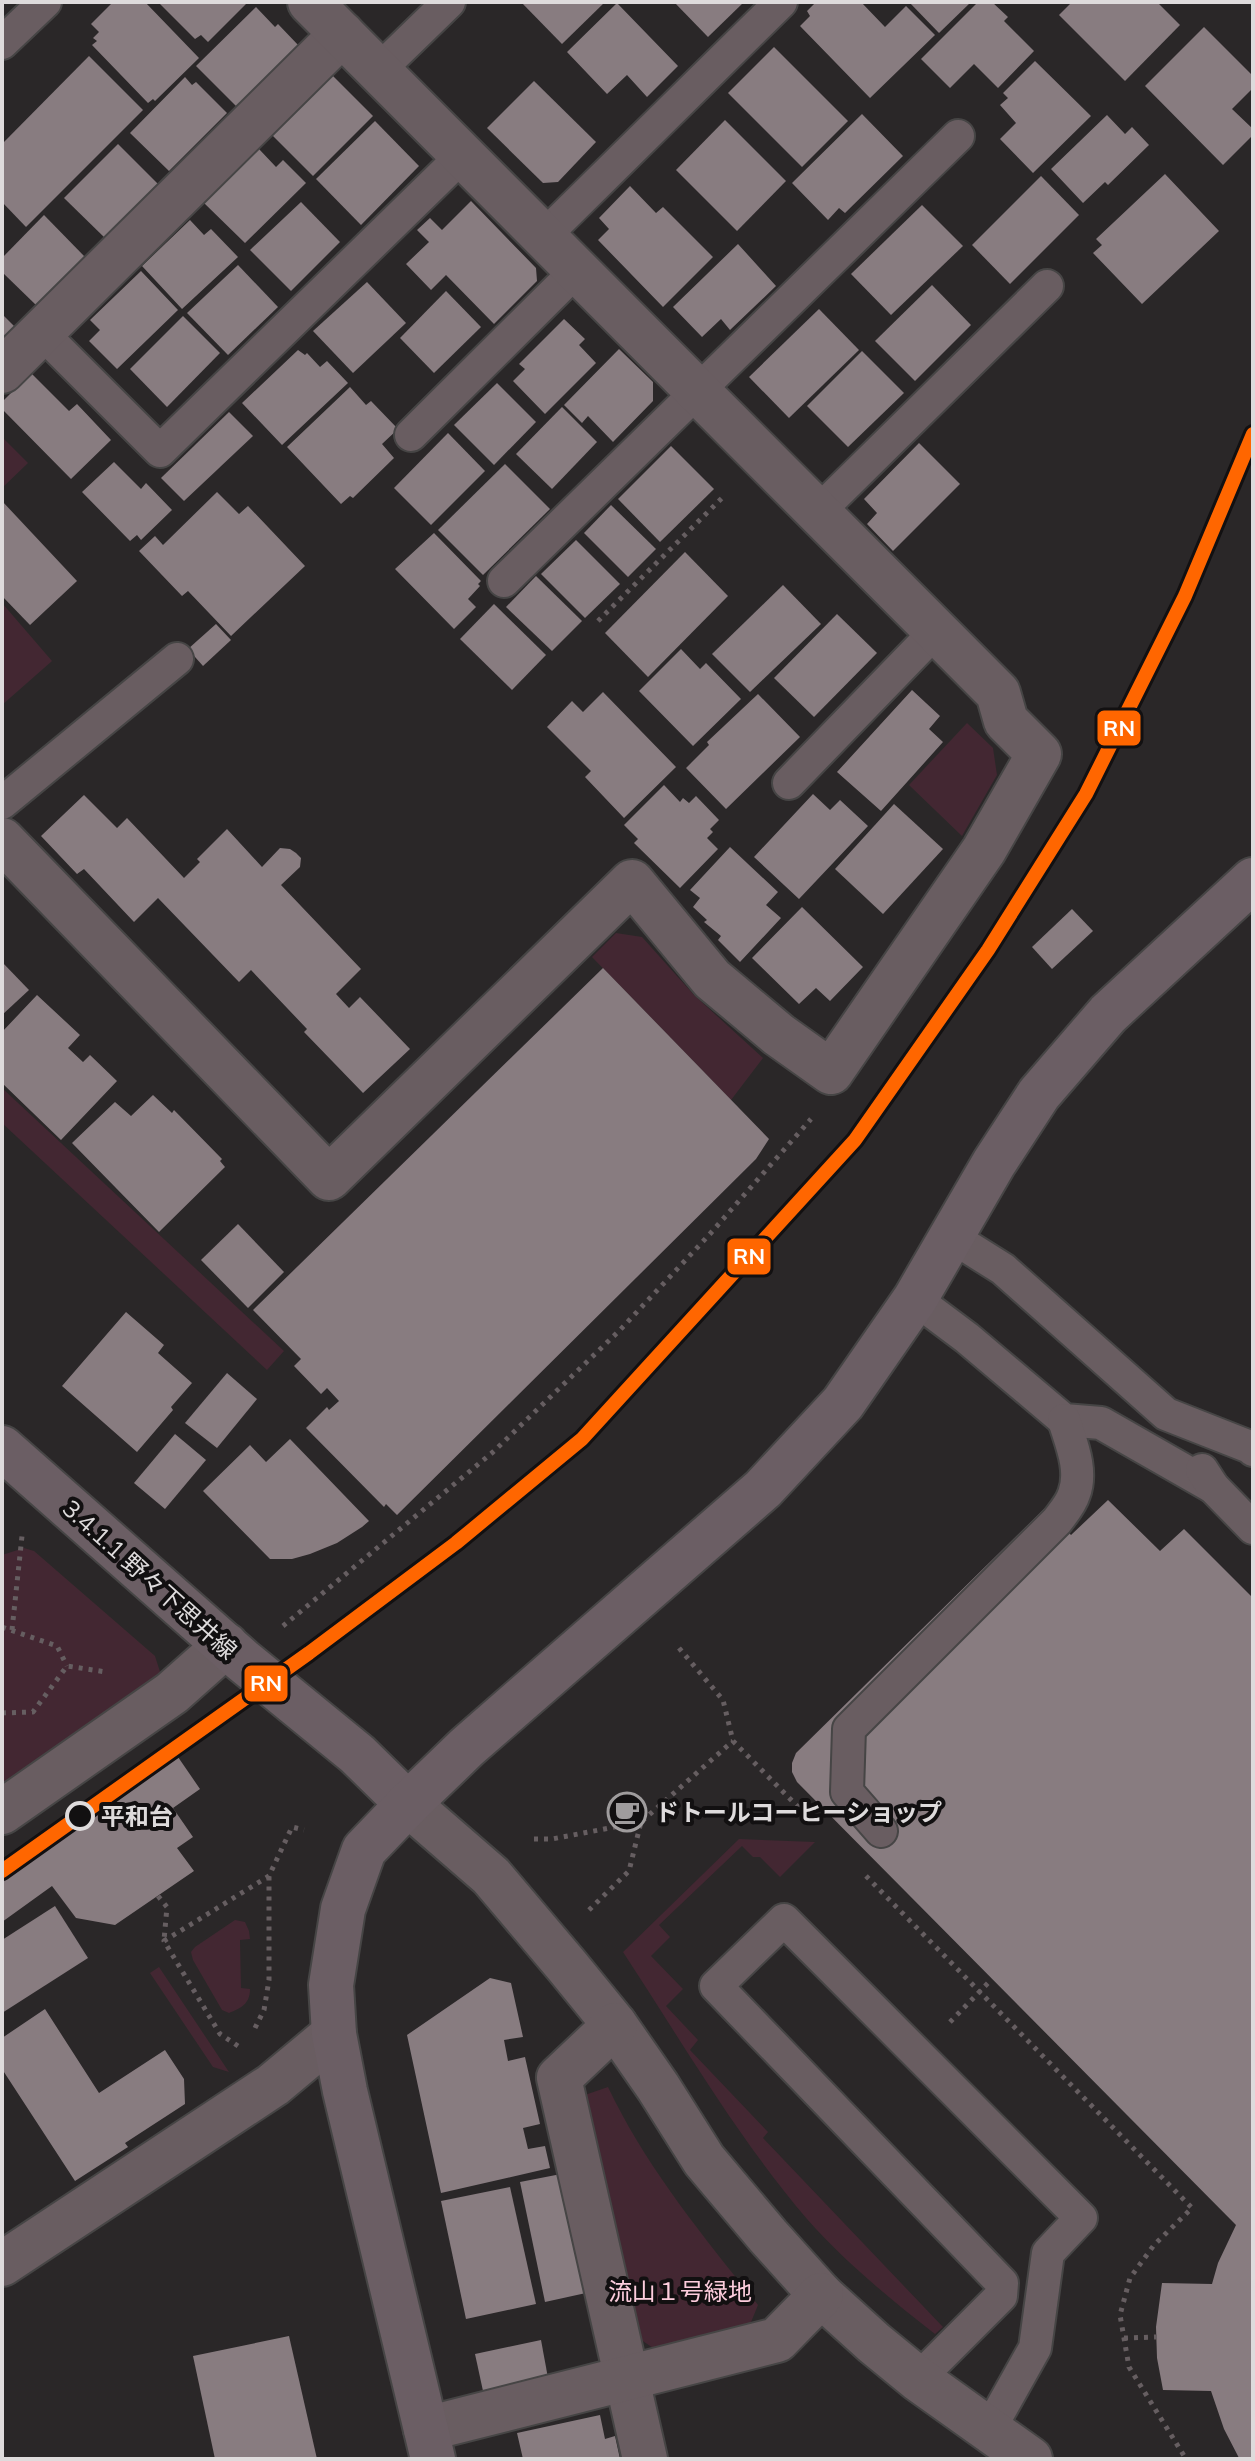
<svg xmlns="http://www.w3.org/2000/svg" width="1255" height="2461" viewBox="0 0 1255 2461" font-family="Mulish,'Noto Sans JP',sans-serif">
<rect width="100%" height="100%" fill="#2a2728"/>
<g fill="#432732">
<path d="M2 437 28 463 2 488Z"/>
<path d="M2 603 52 661 2 705Z"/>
<path d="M967 723 993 748 997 775 962 836 909 785Z"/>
<path d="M616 933 642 937 694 995 763 1058 731 1100 592 957Z"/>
<path d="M2 1088 284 1351 267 1370 2 1123Z"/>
<path d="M24 1548 34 1551 155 1656 162 1678 2 1790V1555Z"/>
<path d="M739 1839 815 1842 780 1877 760 1857H753L742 1846 659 1925 670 1937 651 1956 683 1989 666 2006 698 2040 690 2050 768 2132 763 2138 943 2327 935 2334C890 2299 845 2262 807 2219 737 2137 682 2042 623 1952Z"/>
<path d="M235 1920 245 1922 249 1931 250 1939 240 1940 241 1988 250 1989C250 2004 241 2008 229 2013L222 2010 193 1960 191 1952 195 1947Z"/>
<path d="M159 1967 229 2072 213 2067 150 1973Z"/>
<path d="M608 2087C646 2167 703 2236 758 2305L749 2327 656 2350 637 2337 579 2097Z"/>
</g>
<g fill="#887c80">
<path d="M113 2H145L199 58 155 101 153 99 148 103 92 45 97 41 93 38 99 32 91 24Z"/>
<path d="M158 2H248L208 42 201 35 195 39Z"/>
<path d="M521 2H605L562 44Z"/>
<path d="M674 2H744L708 37Z"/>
<path d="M816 2H861L885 27 906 6 935 35 870 98 800 26 810 16 807 11Z"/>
<path d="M909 2H971L939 33Z"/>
<path d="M978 2H992L1008 17 1004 21 1034 51 998 88 974 64 950 88 921 59Z"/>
<path d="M1072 2H1157L1180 25 1125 81 1059 15Z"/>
<path d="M617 3 678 66 647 97 627 75 607 94 567 52Z"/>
<path d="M256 7 275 27 278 24 299 46 237 107 196 66Z"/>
<path d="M1204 27 1253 76V88L1232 109 1253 129V135L1223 165 1145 86Z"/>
<path d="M774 47 848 121 802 167 728 93Z"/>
<path d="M89 56 143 110 26 227 2 202V144Z"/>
<path d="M1035 61 1091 116 1033 173 1000 139 1016 123 1000 105 1008 98 1003 93Z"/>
<path d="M332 75 373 116 313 176 272 135Z"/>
<path d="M185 77 192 85 196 82 227 113 169 171 130 133Z"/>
<path d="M534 81 596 142 558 182 543 183 487 128Z"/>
<path d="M862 114 903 156 845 213 839 208 828 220 792 183Z"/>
<path d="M1107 115 1125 134 1132 127 1149 145 1108 185 1105 182 1083 203 1051 169Z"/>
<path d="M725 120 786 181 737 231 676 170Z"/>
<path d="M375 121 419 166 361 225 316 179Z"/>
<path d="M118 144 160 186 106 239 64 198Z"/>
<path d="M259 149 276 167 283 160 306 183 245 243 204 203Z"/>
<path d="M1165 174 1219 231 1142 304 1093 253 1102 245 1096 239Z"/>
<path d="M1041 176 1079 215 1010 284 972 245Z"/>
<path d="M630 186 656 213 663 207 713 257 663 307 598 240 609 229 599 218Z"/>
<path d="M471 201 536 268 537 281 494 324 446 275 431 290 406 264 429 242 417 230 430 218 442 230Z"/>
<path d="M301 202 340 242 291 291 250 250Z"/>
<path d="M922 205 963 246 891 315 851 274Z"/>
<path d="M44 215 85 257 37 306 2 272V258Z"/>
<path d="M190 220 204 235 211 229 238 257 182 309 142 266Z"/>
<path d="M738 244 776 286 730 330 721 319 702 337 673 307Z"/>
<path d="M238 265 278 307 228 355 187 313Z"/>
<path d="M141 271 178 310 117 369 89 341 100 330 90 320Z"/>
<path d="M367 282 406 323 353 373 313 331Z"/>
<path d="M932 285 971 325 915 381 875 341Z"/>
<path d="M446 291 481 327 434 373 400 338Z"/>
<path d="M819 309 859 350 789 418 749 377Z"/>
<path d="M2 314 15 327 2 340Z"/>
<path d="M183 316 220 353 167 407 130 369Z"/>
<path d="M564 319 585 339 579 345 596 363 545 414 513 381 525 369 519 364Z"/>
<path d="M619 349 653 382V401L613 442 588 416 582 423 564 405Z"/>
<path d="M298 350 305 355 307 353 320 367 327 361 348 383 282 445 242 403Z"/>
<path d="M862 351 904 393 848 447 807 406Z"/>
<path d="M31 373 69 411 77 404 111 440 71 479 2 409V402Z"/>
<path d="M497 383 536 422 494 465 454 425Z"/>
<path d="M350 387 366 405 371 401 398 429 382 444 394 458 353 498 350 496 341 504 287 447Z"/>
<path d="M562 407 597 442 552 489 516 454Z"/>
<path d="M229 412 253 436 184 501 161 478Z"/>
<path d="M448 433 485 471 431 525 394 488Z"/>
<path d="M919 443 960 484 893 551 867 524 877 513 864 499Z"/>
<path d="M671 446 714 489 660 542 618 499Z"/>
<path d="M114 462 141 489 146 483 172 510 141 540 137 535 130 541 82 492Z"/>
<path d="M505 464 550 509 483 575 438 530Z"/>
<path d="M217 492 239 514 248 506 305 566 231 636 188 591 182 596 139 551 155 536 163 545Z"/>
<path d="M2 501 77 581 30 625 2 596Z"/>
<path d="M611 505 656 549 628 577 584 533Z"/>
<path d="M434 533 481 581 478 584 480 586 468 599 476 607 454 629 395 569Z"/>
<path d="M576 540 620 584 585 618 541 574Z"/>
<path d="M685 552 728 596 648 677 605 633Z"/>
<path d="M536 576 582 621 552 651 506 607Z"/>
<path d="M783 585 821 624 750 692 712 654Z"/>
<path d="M494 604 546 655 512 690 460 639Z"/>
<path d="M837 614 877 653 814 717 774 678Z"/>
<path d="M216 624 231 640 203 666 188 649Z"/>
<path d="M681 649 700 669 706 663 741 699 693 746 639 691Z"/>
<path d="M912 690 940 716 929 729 943 742 881 811 837 772Z"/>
<path d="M603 692 676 767 624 818 585 777 591 771 547 727 572 701 583 712Z"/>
<path d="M758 694 800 737 726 809 686 768 709 745 707 742Z"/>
<path d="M664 785 680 802 683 798 689 803 696 796 719 820 710 829 713 832 707 838 718 849 680 888 634 843 638 839 624 825Z"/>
<path d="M813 794 830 810 840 800 868 826 799 899 754 857Z"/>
<path d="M84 795 117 828 127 818 184 878 200 862 197 859 227 829 262 867 280 848 290 849 296 853 301 858 300 867 281 885 361 969 336 994 349 1008 360 997 410 1049 363 1093 304 1032 307 1029 251 970 239 982 158 898 134 922 84 869 77 874 41 836Z"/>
<path d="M894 804 943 849 883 914 835 869Z"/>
<path d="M730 847 778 892 766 905 781 918 740 962 718 940 721 936 704 922 707 920 693 907 700 898 690 890Z"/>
<path d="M802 907 863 967 830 1001 816 988 799 1004 752 958Z"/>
<path d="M1072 909 1093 931 1052 969 1032 947Z"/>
<path d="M2 962 29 990 2 1015Z"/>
<path d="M603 968 769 1139 756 1159 397 1515 386 1504 384 1507 306 1428 327 1407 329 1410 339 1401 327 1388 321 1394 294 1366 301 1359 253 1310Z"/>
<path d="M37 995 80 1035 68 1048 83 1062 90 1055 117 1081 61 1140 2 1083V1032Z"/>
<path d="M153 1095 172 1113 174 1110 222 1159 220 1161 225 1167 159 1232 72 1143 115 1102 131 1116Z"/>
<path d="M238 1224 284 1272 248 1308 201 1260Z"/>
<path d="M126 1312 164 1345 158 1353 192 1383 171 1407 173 1410 137 1452 62 1386Z"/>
<path d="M227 1373 257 1399 217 1448 185 1423Z"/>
<path d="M175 1434 206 1460 165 1509 134 1483Z"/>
<path d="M290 1439 369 1521 362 1527 337 1543 310 1554 292 1559H270L203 1491 250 1445 266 1462Z"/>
<path d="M1108 1500 1160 1551 1184 1529 1253 1598V2459L1239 2458 1224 2429 1211 2391 1163 2390 1157 2358 1156 2327 1162 2283 1212 2284 1218 2263 1236 2225 797 1782 792 1772V1763L796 1753 1045 1508 1071 1535Z"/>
<path d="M178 1757 200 1789 173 1808 193 1837 177 1848 194 1871 115 1925 76 1918 52 1886 2 1922V1881Z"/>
<path d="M55 1906 88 1958 2 2013V1940Z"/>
<path d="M490 1978 511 1983 523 2037 504 2040 508 2061 525 2057 540 2124 523 2128 528 2149 545 2146 550 2168 441 2193 407 2035Z"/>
<path d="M45 2009 99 2093 165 2050 184 2079 185 2104 125 2143 128 2147 75 2181 2 2069V2038Z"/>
<path d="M561 2174 586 2293 545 2302 520 2182Z"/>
<path d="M510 2187 536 2304 466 2319 441 2201Z"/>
<path d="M289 2336 317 2459H215L193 2356Z"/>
<path d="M541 2340 548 2378 483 2391 475 2354Z"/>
<path d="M600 2415 605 2439 615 2436 620 2459H523L517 2433Z"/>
</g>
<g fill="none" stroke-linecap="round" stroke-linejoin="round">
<g stroke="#464545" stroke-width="36">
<g id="lane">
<path d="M2 43 45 2"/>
<path d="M378 71 449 2"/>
<path d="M543 237 781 2"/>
<path d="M41 332 160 451 463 155"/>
<path d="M411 435 577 270"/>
<path d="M818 512 1047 286"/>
<path d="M504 581 958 136"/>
<path d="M789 783 936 631"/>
<path d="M2 803 177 659"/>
<path d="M952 1237 1003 1269 1166 1414 1250 1447 1253 1450"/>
<path d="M915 1299 967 1338 1064 1420 1101 1423 1213 1487"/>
<path d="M1202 1470 1213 1487 1253 1528"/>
<path d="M881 1831 847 1792 849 1729 1057 1521C1063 1513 1071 1504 1074 1494 1083 1470 1071 1443 1064 1420"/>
<path d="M918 2379 1001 2296 1002 2283 716 1986 784 1920 1081 2218 1048 2253 1035 2348 989 2430"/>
</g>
</g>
<g stroke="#464545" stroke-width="48">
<g id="street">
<path d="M2 371 342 34"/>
<path d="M2 840 329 1178 632 882 712 979 779 1035 831 1072 984 850 1039 754 1006 721 998 693 310 2"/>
<path d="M408 1804 491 1876 567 1966 615 2025 658 2087 704 2160 768 2236 821 2295 874 2343 918 2379 1030 2459"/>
<path d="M2 1812 172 1693 226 1645"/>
<path d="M615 2025 559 2078 645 2459"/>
<path d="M2 2264 273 2085 334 2034"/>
<path d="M426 2429 777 2340 821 2295"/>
</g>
</g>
<g stroke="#464545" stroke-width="48">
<g id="secondary">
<path d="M2 1448 242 1660 357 1754 408 1804"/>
<path d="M433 2459 345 2091 334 2034 331 1985 343 1909 364 1850 408 1804 467 1747 763 1489 843 1403 915 1299 994 1163 1039 1094 1108 1014 1253 880"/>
</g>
</g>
<g stroke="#665e61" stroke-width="5" stroke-dasharray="4 6" stroke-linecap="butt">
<path d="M598 621 725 495"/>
<path d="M283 1626 493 1452 620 1330 709 1235 811 1119"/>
<path d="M2 1627 57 1646 67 1666"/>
<path d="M12 1630 22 1536"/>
<path d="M679 1648 723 1700 733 1741 803 1812"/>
<path d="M2 1713 33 1712 67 1666 106 1672"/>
<path d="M534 1839H552L641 1822 733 1741"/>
<path d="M866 1876 1192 2208 1154 2245 1130 2278 1120 2315 1129 2367 1186 2459"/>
<path d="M158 1896 167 1907 164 1940"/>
<path d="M589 1910 629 1871 641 1822"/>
<path d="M950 2022 992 1979"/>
<path d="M255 2028 264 2010 269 1980V1876"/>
<path d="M238 2046 220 2034 164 1941 269 1876 292 1827 304 1830"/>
<path d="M1124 2338 1157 2337"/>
</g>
<use href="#lane" stroke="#695d61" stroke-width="32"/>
<use href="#street" stroke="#695d61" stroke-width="44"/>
<use href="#secondary" stroke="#6b5e64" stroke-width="44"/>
<g stroke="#121011" stroke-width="20">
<path id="rail-1" d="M2 1871 309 1653 456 1543 582 1439 855 1140 988 950 1086 794 1185 596 1253 434"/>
</g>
<use href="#rail-1" stroke="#f60" stroke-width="14"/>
</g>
<defs>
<g id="cafe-ring" transform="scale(2)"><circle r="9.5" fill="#121011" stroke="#9f9c9d" stroke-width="1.5"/><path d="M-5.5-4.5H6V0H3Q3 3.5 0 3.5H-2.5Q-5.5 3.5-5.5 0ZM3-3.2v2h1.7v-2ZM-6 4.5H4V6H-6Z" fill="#9f9c9d"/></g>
</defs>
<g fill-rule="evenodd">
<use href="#cafe-ring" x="627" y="1812"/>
</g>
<circle fill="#121011" stroke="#dedbdc" stroke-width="4" cx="80" cy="1816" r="13"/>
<g text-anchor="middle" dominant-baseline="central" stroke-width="8" stroke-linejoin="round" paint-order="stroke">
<g font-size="24" fill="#dedbdc" stroke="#121011">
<text transform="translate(150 1579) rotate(42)">3.4.1.1 野々下思井線</text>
</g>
<g font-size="24" font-weight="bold" fill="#dedbdc" stroke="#121011" text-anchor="start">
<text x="655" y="1812">ドトールコーヒーショップ</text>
</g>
<g font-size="24" font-weight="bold" fill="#dedbdc" stroke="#121011" text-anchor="start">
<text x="101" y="1816">平和台</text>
</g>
<g font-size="24" fill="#fdcddd" stroke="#121011">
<text x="680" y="2291">流山１号緑地</text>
</g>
</g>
<g stroke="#121011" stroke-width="3">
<rect x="1096" y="709" width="46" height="38" rx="8" fill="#f60"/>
<rect x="726" y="1237" width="46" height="39" rx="8" fill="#f60"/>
<rect x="243" y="1664" width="46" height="39" rx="8" fill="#f60"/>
</g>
<g font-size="22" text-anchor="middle" font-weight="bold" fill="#fff">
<text x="1119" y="736">RN</text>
<text x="749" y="1264">RN</text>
<text x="266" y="1691">RN</text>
</g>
<rect width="1255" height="2461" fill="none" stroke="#dedbdc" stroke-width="8"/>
</svg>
